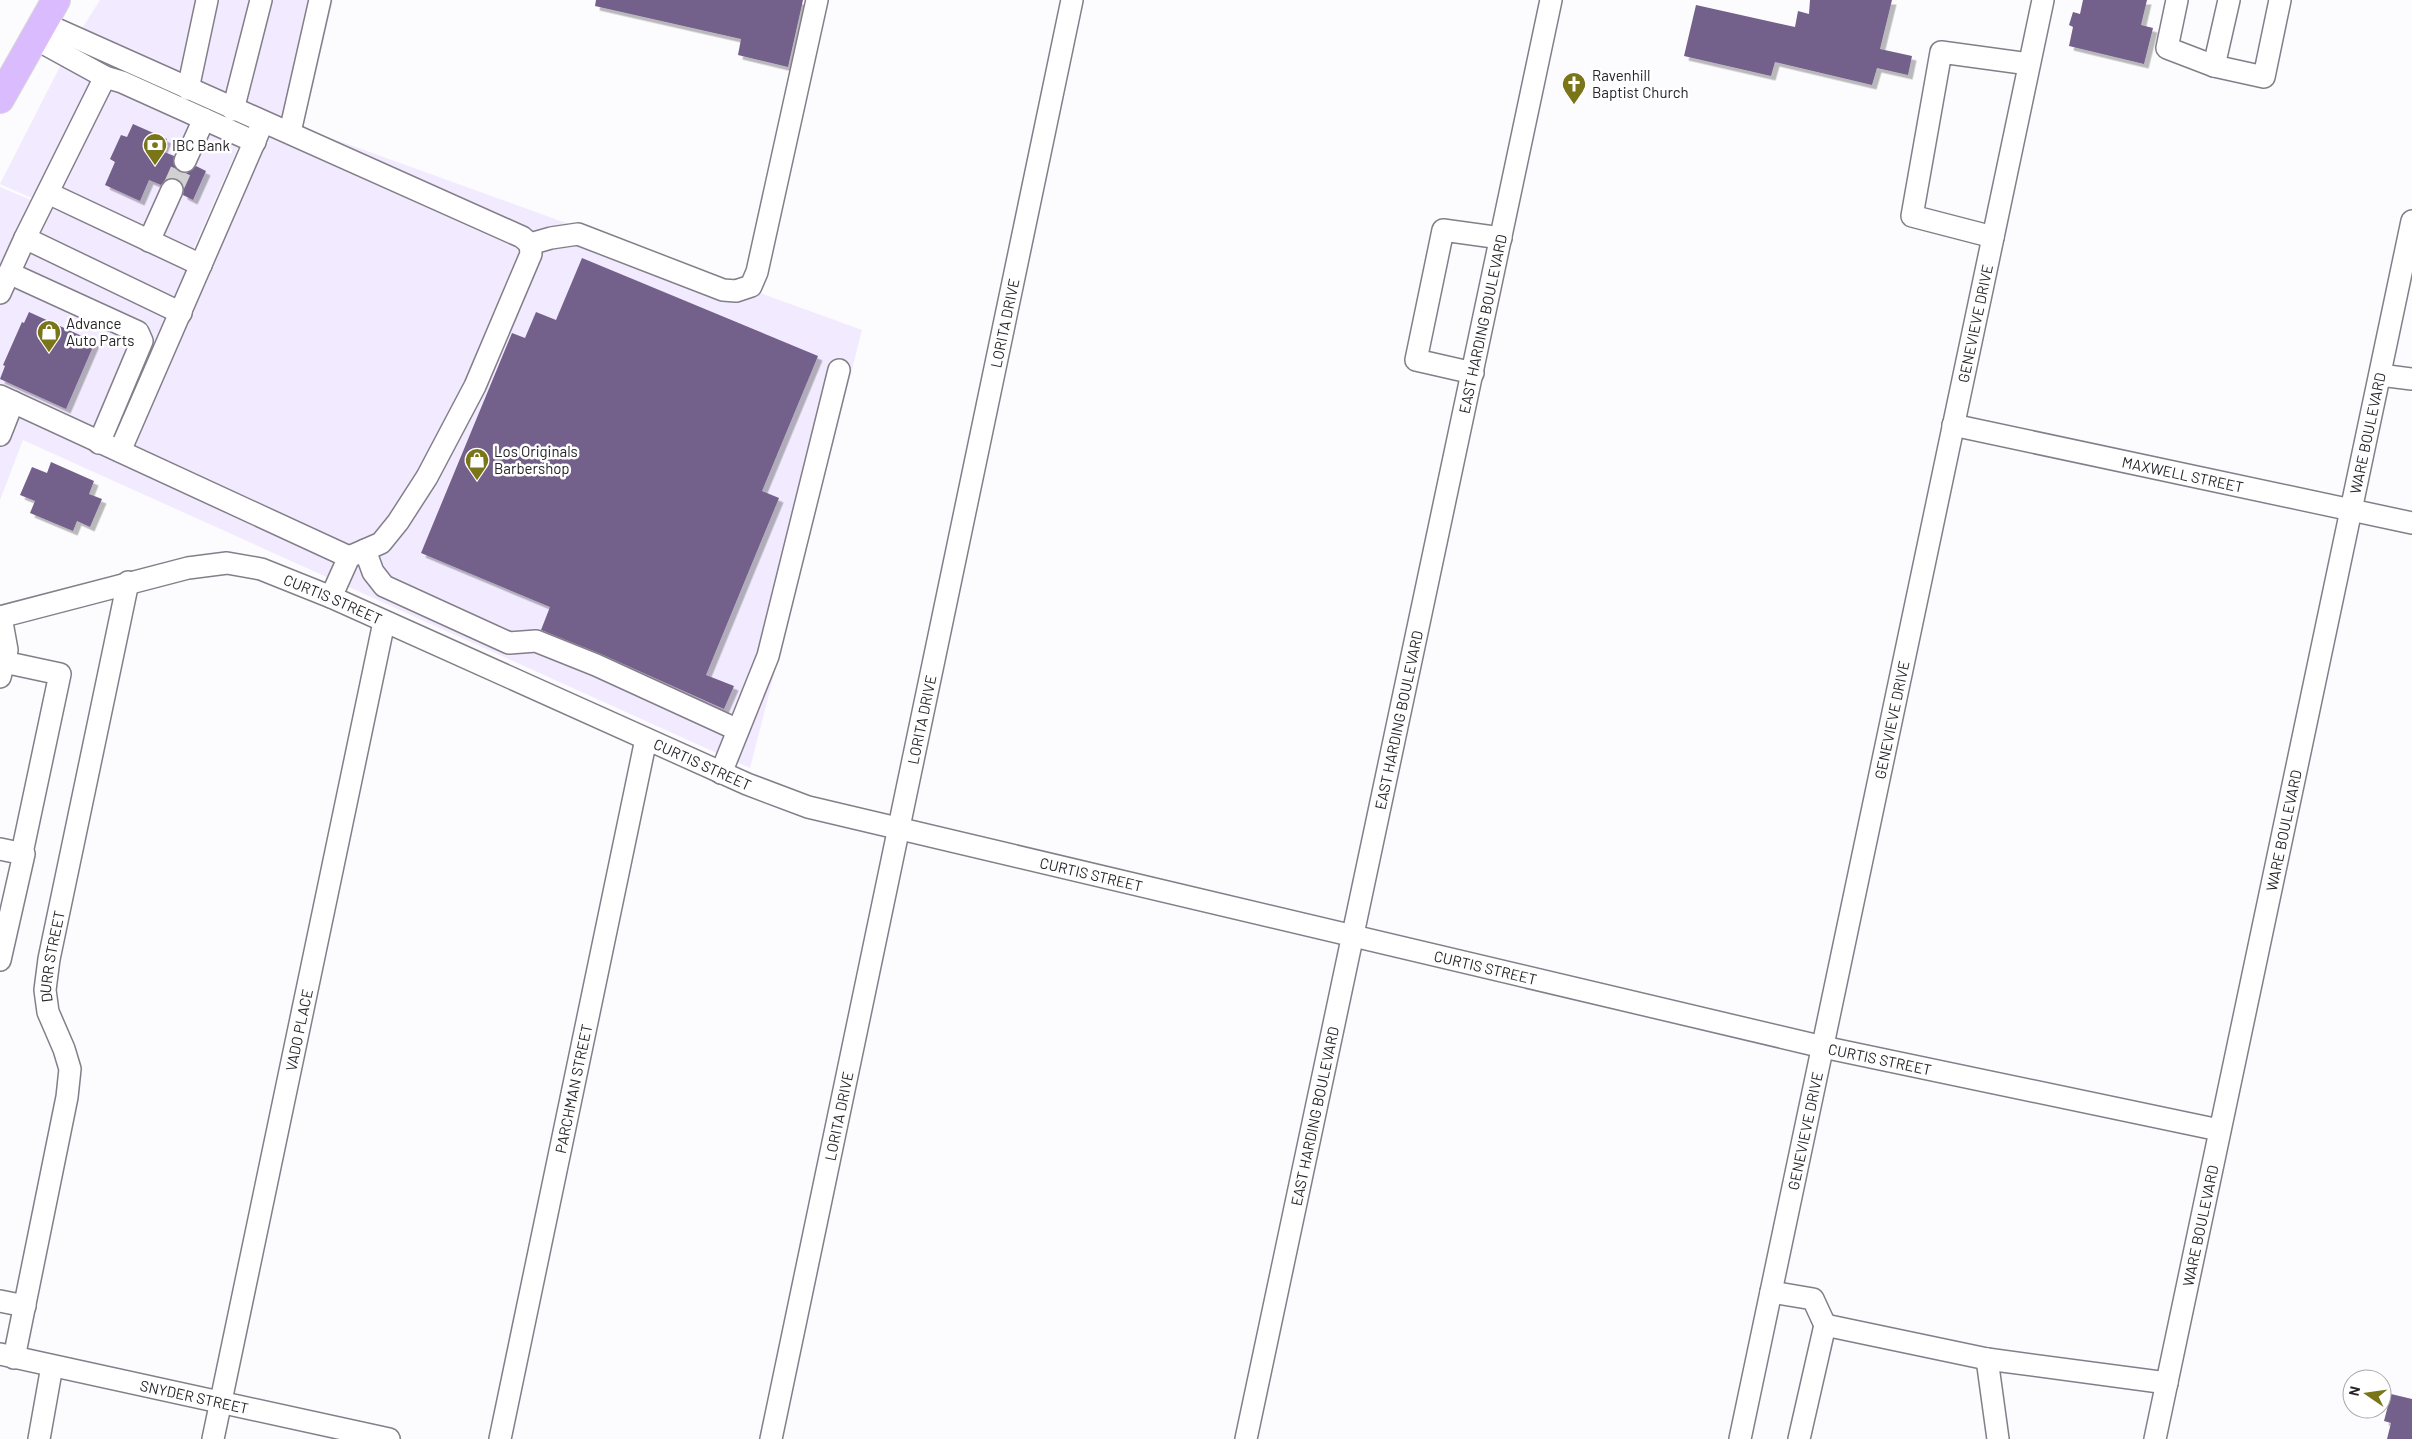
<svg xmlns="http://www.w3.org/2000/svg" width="2412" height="1439" viewBox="0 0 2412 1439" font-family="Barlow,sans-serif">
<defs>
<filter id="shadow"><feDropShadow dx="4.5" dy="4.5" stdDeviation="0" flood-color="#0004"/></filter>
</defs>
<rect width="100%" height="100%" fill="#fcfbfd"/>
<path fill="#f2eafe" d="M100 0H333L303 128 862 330 750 768 23 440 0 500V187L140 246 0 184 69 49 245 132 186 266 188 267 248 130 71 46Z"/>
<g fill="#73608b" filter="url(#shadow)">
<path d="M596 0H803L788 67 738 55 741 39 595 6Z"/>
<path d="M1810 0H1892L1880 49 1912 56 1908 75 1877 68 1872 85 1775 62 1771 76 1684 56 1696 5 1795 27 1798 11 1809 14Z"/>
<path d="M2083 0H2147L2141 25 2153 28 2144 64 2069 46 2073 27 2069 25 2073 12 2080 14Z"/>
<path d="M133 124 167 139 162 151 174 156 173 163 179 172 187 173 196 166 206 171 193 200 183 195 184 188 182 182 171 178 165 180 161 185 149 180 140 201 105 185 115 162 110 159 121 135 127 137Z"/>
<path d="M582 258 818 356 762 491 779 498 706 675 734 686 724 709 601 654 541 630 550 607 421 553 512 333 525 338 536 312 556 320Z"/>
<path d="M29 312 95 342 66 409 0 379 5 366 3 365 22 322 24 323Z"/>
<path d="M51 462 94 481 89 494 102 499 90 527 77 521 73 531 30 513 35 501 20 495 32 467 47 473Z"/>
<path d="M2391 1394 2412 1399V1439H2387L2391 1423 2384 1421Z"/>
</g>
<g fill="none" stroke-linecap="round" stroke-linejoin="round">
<path stroke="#d1d0d2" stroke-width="21" stroke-dasharray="21 11" stroke-linecap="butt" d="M172 190 185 161"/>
<g stroke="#837e89" stroke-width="24">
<g id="minor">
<path d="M2177 0 2167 48 2214 66 2264 77 2280 0"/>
<path d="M43 23C202 95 362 165 522 237L530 244 531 254 475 386 427 477 398 522 381 543 349 557 331 597"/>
<path d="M34 38 105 77 122 82 255 142"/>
<path d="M2214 66 2229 0"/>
<path d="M188 89 207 0"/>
<path d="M233 110 261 0"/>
<path d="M290 132 320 0"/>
<path d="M185 161 204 119"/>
<path d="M48 193 201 265"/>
<path d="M1993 237 1912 216 1941 52 2029 64"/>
<path d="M25 238 105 77"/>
<path d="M149 241 172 190"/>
<path d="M530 244 551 238 578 234 723 290 736 291 751 286 757 272 817 0"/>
<path d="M9 273 138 332 142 341 99 443"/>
<path d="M0 293 25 238 181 313"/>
<path d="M1473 373 1416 360 1443 230 1501 238"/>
<path d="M2380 375 2412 379"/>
<path d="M0 396 349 557"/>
<path id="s1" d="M1953 425 2412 523"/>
<path d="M0 435 13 402"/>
<path d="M120 451 263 122"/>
<path d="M365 550 373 572 384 586 509 643 536 641 596 665 738 730"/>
<path id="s2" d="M0 617 188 568 227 563 261 569 331 597 747 784 808 807 1823 1047 2219 1130"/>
<path d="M4 662 60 674 22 853"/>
<path d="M0 677 7 650 1 617"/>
<path d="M721 773 768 656 839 370"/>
<path d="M0 849 24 854 0 960"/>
<path d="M1771 1292 1813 1299 1825 1325"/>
<path d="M0 1301 25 1306"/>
<path id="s3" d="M0 1354 389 1439"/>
<path id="s4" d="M14 1358 67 1097 70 1069 64 1049 48 1012 45 990 49 959 128 582"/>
<path d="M1987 1359 1998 1439"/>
<path d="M39 1439 52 1366"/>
<path id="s5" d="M213 1439 384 622"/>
<path id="s6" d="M500 1439 646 739"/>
<path id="s7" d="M771 1439 1072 0"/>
<path id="s8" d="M1246 1439 1551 0"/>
<path id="s9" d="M1740 1439 2043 0"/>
<path d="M1799 1439 1825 1325 1987 1359 2167 1383"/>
<path id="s10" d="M2155 1439 2412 221"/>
</g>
</g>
<g stroke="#d8d8d8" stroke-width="30">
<path id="major" d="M0 99 56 0"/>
</g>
<use href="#minor" stroke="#fff" stroke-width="21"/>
<use href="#major" stroke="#dabbfe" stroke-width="28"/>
</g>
<defs>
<g id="church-pin" transform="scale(1.25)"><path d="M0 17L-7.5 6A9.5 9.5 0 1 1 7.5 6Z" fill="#7a7519" stroke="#fff"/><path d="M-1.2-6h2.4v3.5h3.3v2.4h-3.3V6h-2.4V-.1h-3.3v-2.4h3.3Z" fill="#fff"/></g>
<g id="bank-pin" transform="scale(1.25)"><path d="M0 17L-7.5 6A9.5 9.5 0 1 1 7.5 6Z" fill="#7a7519" stroke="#fff"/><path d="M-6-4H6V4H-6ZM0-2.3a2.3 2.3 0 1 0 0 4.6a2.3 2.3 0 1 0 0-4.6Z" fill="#fff"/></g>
<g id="shop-pin" transform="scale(1.25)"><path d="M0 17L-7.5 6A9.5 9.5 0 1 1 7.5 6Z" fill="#7a7519" stroke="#fff"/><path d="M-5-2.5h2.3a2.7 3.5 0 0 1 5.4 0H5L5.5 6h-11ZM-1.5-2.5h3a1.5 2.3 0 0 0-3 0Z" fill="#fff"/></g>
</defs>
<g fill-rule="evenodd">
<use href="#church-pin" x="1574" y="84"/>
<use href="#bank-pin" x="155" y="145"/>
<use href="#shop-pin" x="49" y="332"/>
<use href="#shop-pin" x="477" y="460"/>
</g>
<g text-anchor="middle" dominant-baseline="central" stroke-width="5" stroke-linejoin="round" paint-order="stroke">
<g font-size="15" fill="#262428" stroke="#fff" text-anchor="start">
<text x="1592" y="75">Ravenhill<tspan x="1592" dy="17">Baptist Church</tspan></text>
<text x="172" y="145">IBC Bank</text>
<text x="66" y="323">Advance<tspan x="66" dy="17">Auto Parts</tspan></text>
<text x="494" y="451">Los Originals<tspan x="494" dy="17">Barbershop</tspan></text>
</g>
<g font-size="15" fill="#262428" stroke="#fff">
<text stroke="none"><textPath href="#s7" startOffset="1140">LORITA DRIVE</textPath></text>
<text stroke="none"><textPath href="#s8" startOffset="1140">EAST HARDING BOULEVARD</textPath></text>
<text stroke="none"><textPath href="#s9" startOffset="1140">GENEVIEVE DRIVE</textPath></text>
<text stroke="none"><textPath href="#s10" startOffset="1028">WARE BOULEVARD</textPath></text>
<text stroke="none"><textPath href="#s1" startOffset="235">MAXWELL STREET</textPath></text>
<text stroke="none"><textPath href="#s2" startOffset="346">CURTIS STREET</textPath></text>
<text stroke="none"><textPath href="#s9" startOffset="735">GENEVIEVE DRIVE</textPath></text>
<text stroke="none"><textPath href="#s7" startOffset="735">LORITA DRIVE</textPath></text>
<text stroke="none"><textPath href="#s8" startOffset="735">EAST HARDING BOULEVARD</textPath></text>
<text stroke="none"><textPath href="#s2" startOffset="751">CURTIS STREET</textPath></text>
<text stroke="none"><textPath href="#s10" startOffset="622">WARE BOULEVARD</textPath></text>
<text stroke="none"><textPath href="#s2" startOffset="1156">CURTIS STREET</textPath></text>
<text stroke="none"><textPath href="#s4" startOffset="412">DURR STREET</textPath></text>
<text stroke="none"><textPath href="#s2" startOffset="1561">CURTIS STREET</textPath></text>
<text stroke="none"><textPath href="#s5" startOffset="418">VADO PLACE</textPath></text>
<text stroke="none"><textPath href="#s2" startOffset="1966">CURTIS STREET</textPath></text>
<text stroke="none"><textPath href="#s6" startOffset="358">PARCHMAN STREET</textPath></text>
<text stroke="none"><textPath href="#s7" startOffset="330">LORITA DRIVE</textPath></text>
<text stroke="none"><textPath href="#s8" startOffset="330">EAST HARDING BOULEVARD</textPath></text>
<text stroke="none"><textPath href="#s9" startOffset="315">GENEVIEVE DRIVE</textPath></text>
<text stroke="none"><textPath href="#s10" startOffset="218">WARE BOULEVARD</textPath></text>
<text stroke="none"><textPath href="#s3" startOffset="199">SNYDER STREET</textPath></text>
</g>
</g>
<g transform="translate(2367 1394) rotate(283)"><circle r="24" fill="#ffffff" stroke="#a8a7a9"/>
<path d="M0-4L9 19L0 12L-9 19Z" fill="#7a7519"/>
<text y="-8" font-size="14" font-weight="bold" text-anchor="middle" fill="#262428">N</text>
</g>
</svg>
